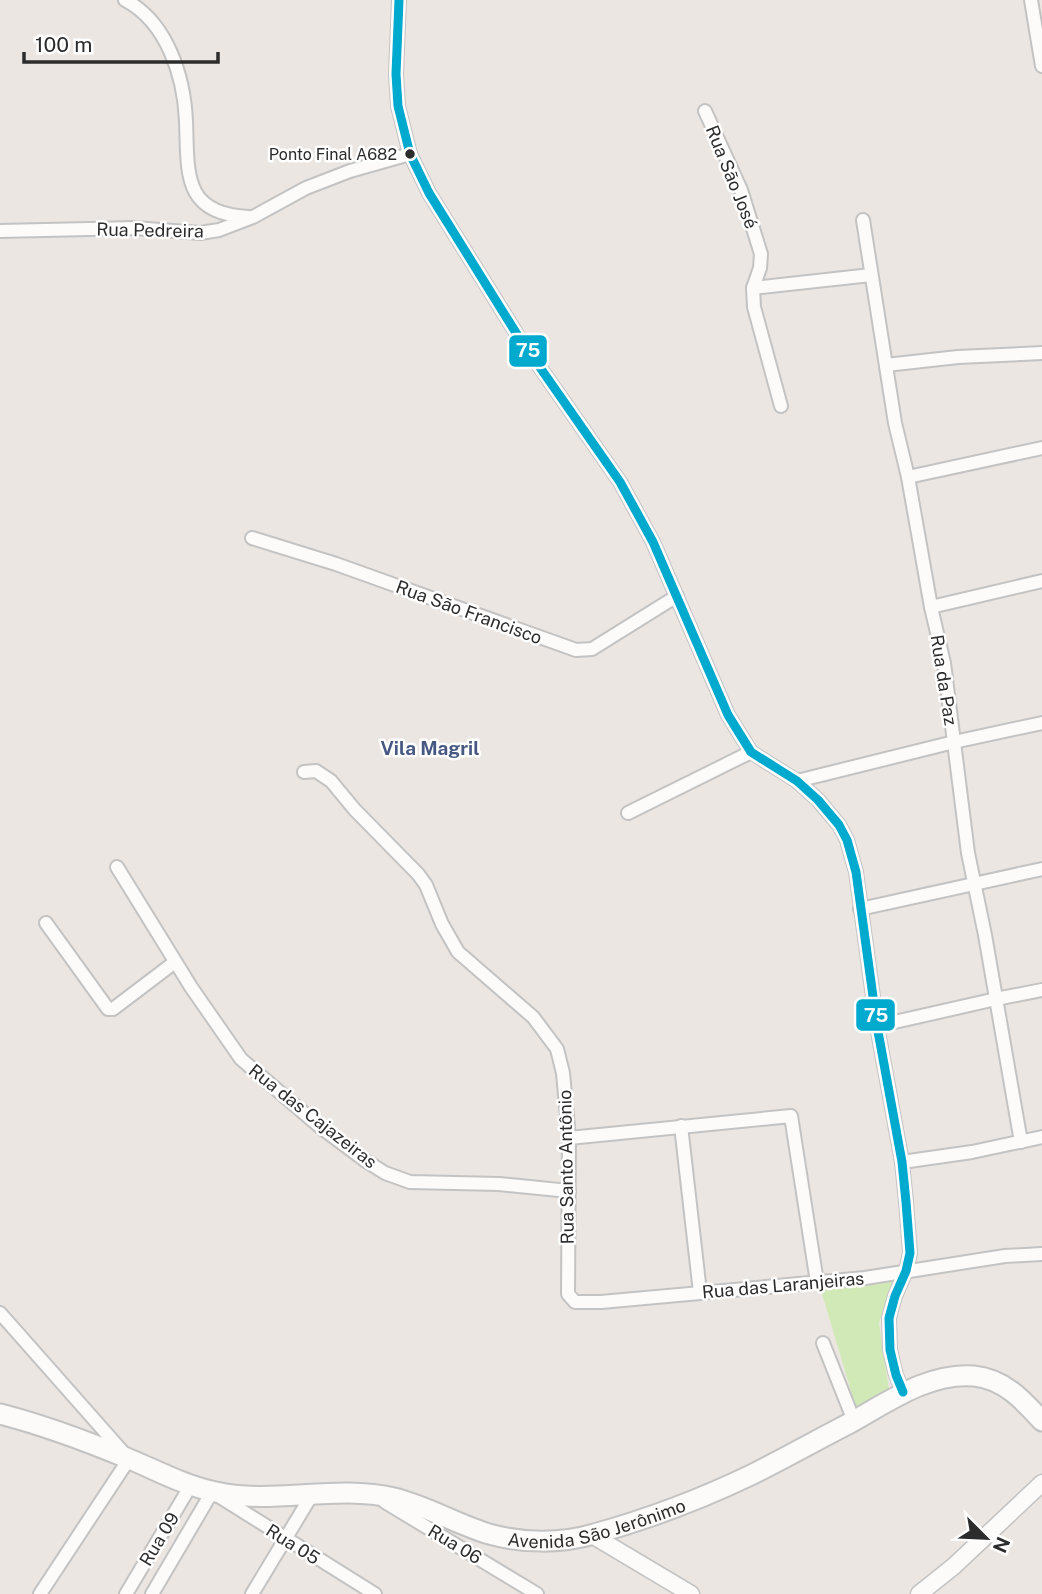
<svg xmlns="http://www.w3.org/2000/svg" width="1042" height="1594" viewBox="0 0 1042 1594" font-family="'Public Sans',sans-serif">
<rect width="100%" height="100%" fill="#ebe6e1"/>
<path fill="#d1e9b7" d="M893 1280 879 1323 889 1390 856 1408 820 1287Z"/>
<g fill="none" stroke-linecap="round" stroke-linejoin="round">
<g stroke="#c4c3c3" stroke-width="16">
<g id="minor">
<path d="M125 0C167 22 184 76 186 121 188 173 182 214 249 217"/>
<path d="M399 0 396 74 398 106 410 154 429 193 518 336 620 482 653 542 728 715 751 752 797 781 818 800 839 825 847 840 856 872 877 1026 902 1162 906 1202 910 1253 906 1271 895 1296 889 1318 890 1350 896 1375 903 1392"/>
<path d="M1031 0 1042 66"/>
<path d="M705 111 741 190 761 254 760 268 753 288 754 307 781 406"/>
<path d="M863 220 895 423 908 477 931 607 944 663 968 853 985 935 1021 1142"/>
<path d="M0 231 134 228 200 233 219 230 253 217 306 188 350 171 410 154"/>
<path d="M753 288 871 275"/>
<path d="M886 365 958 357 1042 353"/>
<path d="M908 477 1042 448"/>
<path d="M252 538 336 564 576 650 592 649 677 596"/>
<path d="M931 607 1042 581"/>
<path d="M304 772 316 771 331 781 355 810 418 874 426 885 442 924 458 952 533 1017 557 1049 563 1073 569 1138 568 1294 575 1302H601L865 1278 1005 1256 1042 1254"/>
<path d="M797 781 954 742 1042 723"/>
<path d="M628 813 751 752"/>
<path d="M117 867 191 987 241 1059 319 1126 366 1161 385 1173 410 1182 499 1184 569 1191"/>
<path d="M860 909 1042 869"/>
<path d="M46 923 108 1009H113L175 962"/>
<path d="M877 1026 996 999 1042 990"/>
<path d="M681 1126 700 1292"/>
<path d="M569 1138 791 1116 817 1282"/>
<path d="M902 1162 972 1152 1042 1137"/>
<path d="M0 1313 129 1459 40 1594"/>
<path d="M823 1343 854 1421"/>
<path d="M385 1502 537 1594"/>
<path d="M126 1594 191 1485"/>
<path d="M152 1594 212 1492 375 1594"/>
<path d="M252 1594 313 1493"/>
</g>
</g>
<g stroke="#c4c3c3" stroke-width="19">
<g id="tertiary">
<path d="M592 1535 691 1594"/>
<path d="M919 1594 954 1566 1042 1483"/>
</g>
</g>
<g stroke="#c4c3c3" stroke-width="23">
<g id="secondary">
<path id="s1" d="M0 1414C43 1425 86 1441 127 1458 156 1470 185 1486 216 1492 274 1505 335 1484 394 1498 427 1506 456 1524 489 1534 521 1543 561 1544 594 1534 648 1519 701 1499 751 1475 785 1458 817 1440 850 1423 888 1402 929 1372 974 1376 1004 1379 1023 1400 1042 1421"/>
</g>
</g>
<use href="#minor" stroke="#fcfbfa" stroke-width="12"/>
<use href="#tertiary" stroke="#fcfbfa" stroke-width="16"/>
<use href="#secondary" stroke="#fcfbfa" stroke-width="19"/>
<g stroke="#fff" stroke-width="14">
<path id="bus-1" d="M399 0 396 74 398 106 410 154 429 193 518 336 620 482 653 542 728 715 751 752 797 781 818 800 839 825 847 840 856 872 877 1026 902 1162 906 1202 910 1253 906 1271 895 1296 889 1318 890 1350 896 1375 903 1392"/>
</g>
<use href="#bus-1" stroke="#00a9ce" stroke-width="9"/>
</g>
<circle fill="#2c2c2c" stroke="#fff" stroke-width="2.5" cx="410" cy="154" r="6"/>
<g text-anchor="middle" dominant-baseline="central" stroke-width="5" stroke-linejoin="round" paint-order="stroke">
<g font-size="16" fill="#2c2c2c" stroke="#fff" text-anchor="end">
<text x="397" y="154">Ponto Final A682</text>
</g>
<g font-size="18" fill="#2c2c2c" stroke="#fff">
<text transform="translate(732 177) rotate(68)">Rua São José</text>
<text transform="translate(150 230) rotate(1)">Rua Pedreira</text>
<text transform="translate(469 612) rotate(20)">Rua São Francisco</text>
<text transform="translate(944 680) rotate(81)">Rua da Paz</text>
<text transform="translate(313 1116) rotate(38)">Rua das Cajazeiras</text>
<text transform="translate(566 1167) rotate(-91)">Rua Santo Antônio</text>
<text transform="translate(783 1285) rotate(-5)">Rua das Laranjeiras</text>
<text stroke="none"><textPath href="#s1" startOffset="621">Avenida São Jerônimo</textPath></text>
<text transform="translate(159 1539) rotate(-59)">Rua 09</text>
<text transform="translate(293 1544) rotate(32)">Rua 05</text>
<text transform="translate(455 1544) rotate(31)">Rua 06</text>
</g>
<g font-size="19" font-weight="bold" fill="#475883" stroke="#fff">
<text x="430" y="748">Vila Magril</text>
</g>
</g>
<g stroke="#fff" stroke-width="2.5">
<rect x="508" y="334" width="40" height="34" rx="7" fill="#00a9ce"/>
<rect x="855" y="998" width="41" height="34" rx="7" fill="#00a9ce"/>
</g>
<g font-size="19" text-anchor="middle" font-weight="bold" fill="#fff">
<text x="528" y="357">75</text>
<text x="876" y="1022">75</text>
</g>
<g transform="translate(986 1538) rotate(114)" stroke="#ffffff" stroke-width="5" paint-order="stroke">
<path d="M0-5L12 26L0 18L-12 26Z" fill="#2c2c2c"/>
<text y="-10" font-size="19" font-weight="bold" text-anchor="middle" fill="#2c2c2c">N</text>
</g>
<path d="M24 52v10h194v-10" fill="none" stroke="#2c2c2c" stroke-width="3.5"/>
<text x="35" y="52" font-size="21" fill="#2c2c2c" stroke="#ffffff" stroke-width="5" paint-order="stroke">100 m</text>
</svg>
